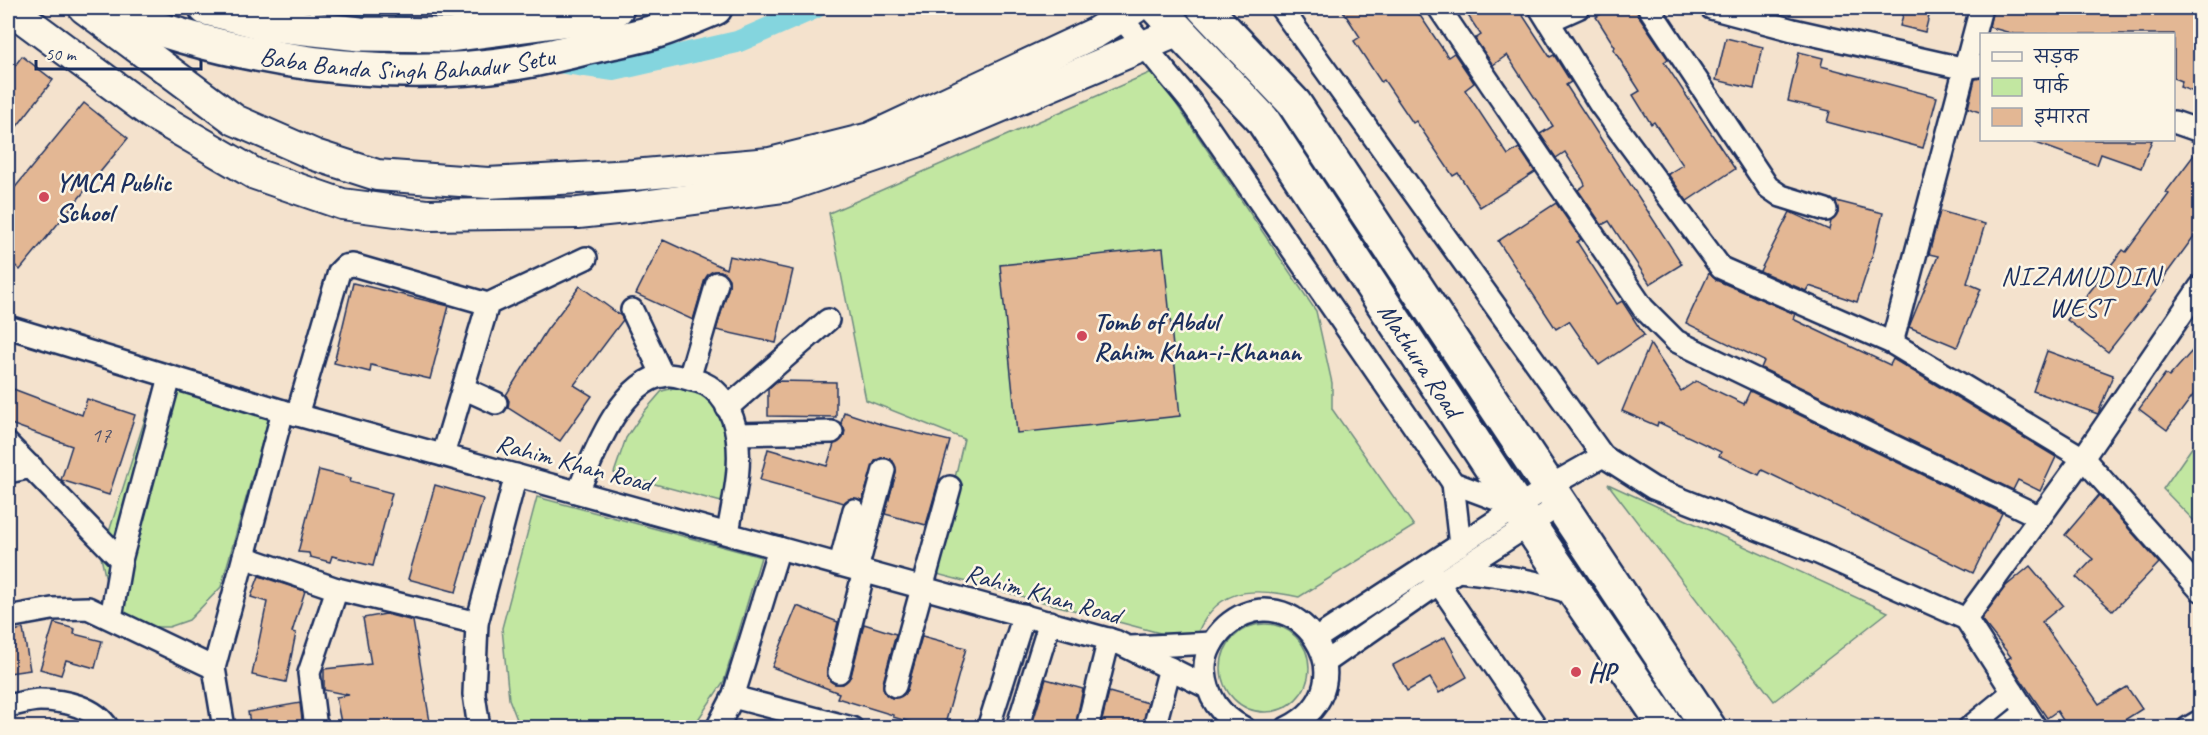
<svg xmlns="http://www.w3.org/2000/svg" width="2208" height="735" viewBox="0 0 2208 735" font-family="Caveat,'Playpen Sans Deva',sans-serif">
<rect width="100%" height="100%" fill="#f4e2cd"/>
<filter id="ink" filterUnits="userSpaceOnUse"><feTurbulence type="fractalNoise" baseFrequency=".0167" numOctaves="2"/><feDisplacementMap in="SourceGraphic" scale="12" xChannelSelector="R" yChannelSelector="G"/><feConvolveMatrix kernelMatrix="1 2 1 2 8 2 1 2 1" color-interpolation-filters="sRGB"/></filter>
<g filter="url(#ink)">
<g fill="#c2e7a1" stroke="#6e8b80" stroke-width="1.5">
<path d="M1154 71 1316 311 1332 383V409L1414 526 1299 597C1248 586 1213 588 1194 642L933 573 964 439 866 400 829 213Z"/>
<path d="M157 381 269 417 221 587 189 620 169 627H142L122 609 108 590 101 557Z"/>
<path d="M682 386 714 396 726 424 731 447 725 503 614 473 626 438 643 413 662 391Z"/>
<path d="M2200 436V527L2163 489Z"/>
<path d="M1608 484 1888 612 1774 701Z"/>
<path d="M537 497 761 557 724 681 693 727H520L509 699 502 628Z"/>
<circle cx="1265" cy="668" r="44"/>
</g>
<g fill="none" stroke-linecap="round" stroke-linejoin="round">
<g stroke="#84d5de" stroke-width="22">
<path d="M366 8 448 46 510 55"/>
<path d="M552 61 614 70 737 42 815 8"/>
</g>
</g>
<g fill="#e3b794" stroke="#1b2f5e" stroke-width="1.5">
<path d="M1341 8H1415L1448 57 1454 53 1471 78 1474 83 1465 90 1508 155 1519 148 1535 172 1480 207 1458 173 1453 176 1416 121 1413 123 1384 80 1381 82 1354 41 1360 37Z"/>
<path d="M1463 8H1518L1550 57 1554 55 1571 82 1566 85 1682 264 1650 284 1609 221 1602 225 1578 190 1585 185 1583 180 1565 152 1556 158 1540 134 1553 126 1507 55 1493 65 1475 39 1481 35Z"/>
<path d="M1610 8H1636L1638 15 1668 59 1664 62 1735 169 1687 201 1668 174 1683 165 1654 122 1651 124 1633 95 1640 91 1613 49 1615 47 1596 17Z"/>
<path d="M1905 8H1931L1925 32 1900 26Z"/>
<path d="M1993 8H2200V94L2180 87 2182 81 2174 78V34H2014L1989 27Z"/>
<path d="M1726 38 1763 47 1754 89 1716 80Z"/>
<path d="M1799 52 1823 58 1821 66 1937 97 1923 148 1827 122 1830 111 1788 101Z"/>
<path d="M22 56 53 80 8 138V75Z"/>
<path d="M1982 78V113L1968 108 1975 79Z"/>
<path d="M84 103 128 138 20 270 8 259V196Z"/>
<path d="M2033 140H2152L2141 168 2101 154 2097 165 2033 142Z"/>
<path d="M2200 147V228L2162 280 2164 281 2108 352 2067 320 2123 250 2126 252 2169 194 2166 192Z"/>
<path d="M1836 201 1883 213 1874 250 1857 302 1809 286 1806 291 1760 271 1790 212 1829 230 1831 221 1838 213Z"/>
<path d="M1556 203 1581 239 1577 242 1617 304 1622 301 1644 335 1599 365 1569 321 1556 329 1498 241Z"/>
<path d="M1940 211 1985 224 1967 283 1981 289 1957 347 1909 327 1938 256 1929 254Z"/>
<path d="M663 240 726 269 729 256 793 270 776 343 716 330 729 286V279L721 271H713L705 279 693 320 636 294Z"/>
<path d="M1163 248 1180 416 1017 433 1000 265Z"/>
<path d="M1709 273 1716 280 1795 314 1793 319 1890 365 1893 359 2056 457 2040 491 2018 480 2013 490 1761 368 1764 361 1686 323Z"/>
<path d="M353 283 449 306 430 379 371 365 370 372 334 363Z"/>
<path d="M580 286 621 316 623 320 574 385 592 396 560 441 508 408 509 401 506 395 546 331Z"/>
<path d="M2200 342V386L2167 430 2139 409 2165 374 2169 377Z"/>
<path d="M1650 344 1681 391 1696 381 1744 404 1750 391 2002 513 1973 573 1762 470 1759 475 1719 456 1721 452 1658 422 1657 426 1622 411Z"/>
<path d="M2047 351 2113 375 2098 414 2033 391Z"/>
<path d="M777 381 836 382V417L768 416V389Z"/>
<path d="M8 387 82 415 87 399 135 415 109 495 61 480 72 446 8 423Z"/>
<path d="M844 412 883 425 950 441 926 525 885 514 896 473 893 461 888 458H881L875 461 862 501 851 498 844 503 760 480 768 449 827 466 834 444 843 438 845 431 841 423Z"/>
<path d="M319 470 351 478 350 482 392 493 373 566 332 556 330 562 310 557 309 553 298 552Z"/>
<path d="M435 485 483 499 456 592 408 579Z"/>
<path d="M2099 495 2159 563 2113 611 2076 577 2093 559 2065 535Z"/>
<path d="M2030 566 2063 605 2042 622 2099 704 2127 687 2142 709 2112 728H2068L2057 711 2047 718 2007 659 2011 657 1981 619 2006 586Z"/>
<path d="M259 576 305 591 292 632 296 633 286 682 252 675 267 602 251 597Z"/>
<path d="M797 606 838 622 827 670 830 681 835 684H843L851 676 864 624 896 634 883 683 886 694 892 698 903 695 907 690 922 636 966 648 944 728H930L893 717V715L837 698 839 693 772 667Z"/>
<path d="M386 614 413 621 431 728H342L336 697 349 695 324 690V669L371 664 363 618Z"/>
<path d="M54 623 75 629 74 634 102 641 95 668 66 660 61 675 40 669Z"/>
<path d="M23 629 30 670 9 673 8 632Z"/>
<path d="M1445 637 1467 677 1439 693 1430 678 1407 691 1393 665Z"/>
<path d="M1046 679 1083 689 1075 728H1031Z"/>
<path d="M1109 692 1148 703 1142 728H1100Z"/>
<path d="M300 703 303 728H251L248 712Z"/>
</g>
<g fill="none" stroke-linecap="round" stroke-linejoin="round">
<g stroke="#1b2f5e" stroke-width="26">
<g id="street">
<path d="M1113 8 1190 101 1453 483 1517 507"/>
<path d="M1281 8 1603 456 1653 488 1818 553 1966 619 2036 728"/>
<path d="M1439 8 1643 308 1676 341 2040 517"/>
<path d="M1540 8 1599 103 1721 268 1892 343 2083 458 2200 590"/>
<path d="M1649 8 1768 187 1781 196 1826 210"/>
<path d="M1711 8 1793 30 1957 67 1966 68 1978 66"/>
<path d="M1549 21 1578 8"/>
<path d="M2174 122 2200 131"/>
<path d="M632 310 663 376"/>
<path d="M8 327 283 411 1115 641 1207 687"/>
<path d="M1892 343 1981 8"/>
<path d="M689 379 717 283"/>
<path d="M463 388 496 403"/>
<path d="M727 408 828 320"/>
<path d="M297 415 339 272 345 266 353 265 488 304"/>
<path d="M737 434 832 432"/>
<path d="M8 444 121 560"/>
<path d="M443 455 488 304 586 258"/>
<path d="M8 472 32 467"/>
<path d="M1453 483 1460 545"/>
<path d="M578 492C593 456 620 381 665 375 674 374 687 379 697 381 721 387 734 414 737 437 742 469 733 502 728 533"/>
<path d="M244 557 337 589"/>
<path d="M840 564 854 510"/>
<path d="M857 569 884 470"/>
<path d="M1458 571C1500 575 1536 580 1577 595"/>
<path d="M1431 572 1537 728"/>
<path d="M8 617 52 609 88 608 214 668"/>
<path d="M111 618 121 560 170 377"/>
<path d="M1966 619 2083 458 2200 287"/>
<path d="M1317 638 1548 487 1603 456"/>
<path d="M1131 647 1212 643"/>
<path d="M1326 662 1439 583 1560 505"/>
<path d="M839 672 864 571"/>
<path d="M895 686 950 487"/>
<path d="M733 697 852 728"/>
<path d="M8 706C18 704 30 700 40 700 64 700 95 707 108 728"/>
<path d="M224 728 214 668 283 411"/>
<path d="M316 728 309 673 337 589 477 623"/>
<path d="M479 728 474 694 477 623 516 475"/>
<path d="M717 728 733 697 779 548"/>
<path d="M988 728 1024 615"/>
<path d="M1017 728 1050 622"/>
<path d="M1087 728 1109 639"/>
<path d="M1154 728 1170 668"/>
<path d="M1244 728C1220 715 1207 698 1205 670 1204 654 1214 637 1226 626 1293 568 1376 684 1287 728"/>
<path d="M1969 728 2013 692"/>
<path d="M2006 728 2026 712"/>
<path d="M2188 728 2200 721"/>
</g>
</g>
<g stroke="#1b2f5e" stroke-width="34">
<g id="secondary">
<path d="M9 8 152 114 255 174 342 204 427 215 578 213 635 207 784 187 917 142 1179 31"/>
<path d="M84 8 235 120 315 155 377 175 488 183 633 175 770 163 870 138 1095 33 1135 8"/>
</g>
</g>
<g stroke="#1b2f5e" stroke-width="38">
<g id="primary">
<path id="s1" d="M1157 8 1262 119 1517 507 1667 728"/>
<path d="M1204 8 1294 103 1709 728"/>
</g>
</g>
<g stroke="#1b2f5e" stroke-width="38">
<g id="highway">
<path id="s2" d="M100 8C231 60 392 86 532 60 554 56 576 50 598 45 619 40 640 37 660 30 679 24 697 15 715 8"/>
<path d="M206 8 269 24 360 34 450 35 585 17 617 8"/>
</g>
</g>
<use href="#street" stroke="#fcf5e5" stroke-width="21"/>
<use href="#secondary" stroke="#fcf5e5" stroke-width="30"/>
<use href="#primary" stroke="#fcf5e5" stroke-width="33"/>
<use href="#highway" stroke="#fcf5e5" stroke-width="33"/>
</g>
</g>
<g fill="#d1495b" stroke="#fcf5e5" stroke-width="2">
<circle cx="44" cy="197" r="6"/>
<circle cx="1082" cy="336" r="6"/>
<circle cx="1576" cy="672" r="6"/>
</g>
<g text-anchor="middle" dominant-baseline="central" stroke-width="5" stroke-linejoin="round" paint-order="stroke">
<g font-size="22" fill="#4d516c">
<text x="101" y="435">17</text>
</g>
<g font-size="26" fill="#1b2f5e" stroke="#fcf5e5">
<text stroke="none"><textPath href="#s2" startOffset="315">Baba Banda Singh Bahadur Setu</textPath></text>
<text stroke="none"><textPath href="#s1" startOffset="441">Mathura Road</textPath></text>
<text transform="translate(574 463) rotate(15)">Rahim Khan Road</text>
<text transform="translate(1043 594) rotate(16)">Rahim Khan Road</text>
</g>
<g font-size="26" font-weight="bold" fill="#1b2f5e" stroke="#fcf5e5" text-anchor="start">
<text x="56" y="182">YMCA Public<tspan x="56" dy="30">School</tspan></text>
<text x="1094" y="321">Tomb of Abdul<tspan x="1094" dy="30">Rahim Khan-i-Khanan</tspan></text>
<text x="1588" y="672">HP</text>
</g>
<g font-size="27" letter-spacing="1.5" fill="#1b2f5e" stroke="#fcf5e5">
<text x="2081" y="276">NIZAMUDDIN<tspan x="2081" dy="31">WEST</tspan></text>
</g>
</g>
<rect width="2208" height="735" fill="none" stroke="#fcf5e5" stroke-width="30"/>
<rect x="15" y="15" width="2178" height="705" fill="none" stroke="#1b2f5e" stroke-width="2" filter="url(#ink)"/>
<rect x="1980" y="33" width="195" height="108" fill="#fcf5e5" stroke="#a2a6af" stroke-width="1.5"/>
<rect x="1992" y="52" width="30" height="9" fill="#fcf5e5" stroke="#a2a6af" stroke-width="1.5"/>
<text x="2034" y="63" font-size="18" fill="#1b2f5e">सड़क</text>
<rect x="1992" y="78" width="30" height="18" fill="#c2e7a1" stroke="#a2a6af" stroke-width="1.5"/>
<text x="2034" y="93" font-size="18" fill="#1b2f5e">पार्क</text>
<rect x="1992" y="108" width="30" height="18" fill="#e3b794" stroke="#a2a6af" stroke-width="1.5"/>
<text x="2034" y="123" font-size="18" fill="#1b2f5e">इमारत</text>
<path d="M36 60v9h165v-9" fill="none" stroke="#1b2f5e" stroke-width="3"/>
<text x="45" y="60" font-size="18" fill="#1b2f5e" stroke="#fcf5e5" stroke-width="4.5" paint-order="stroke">50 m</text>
</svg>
